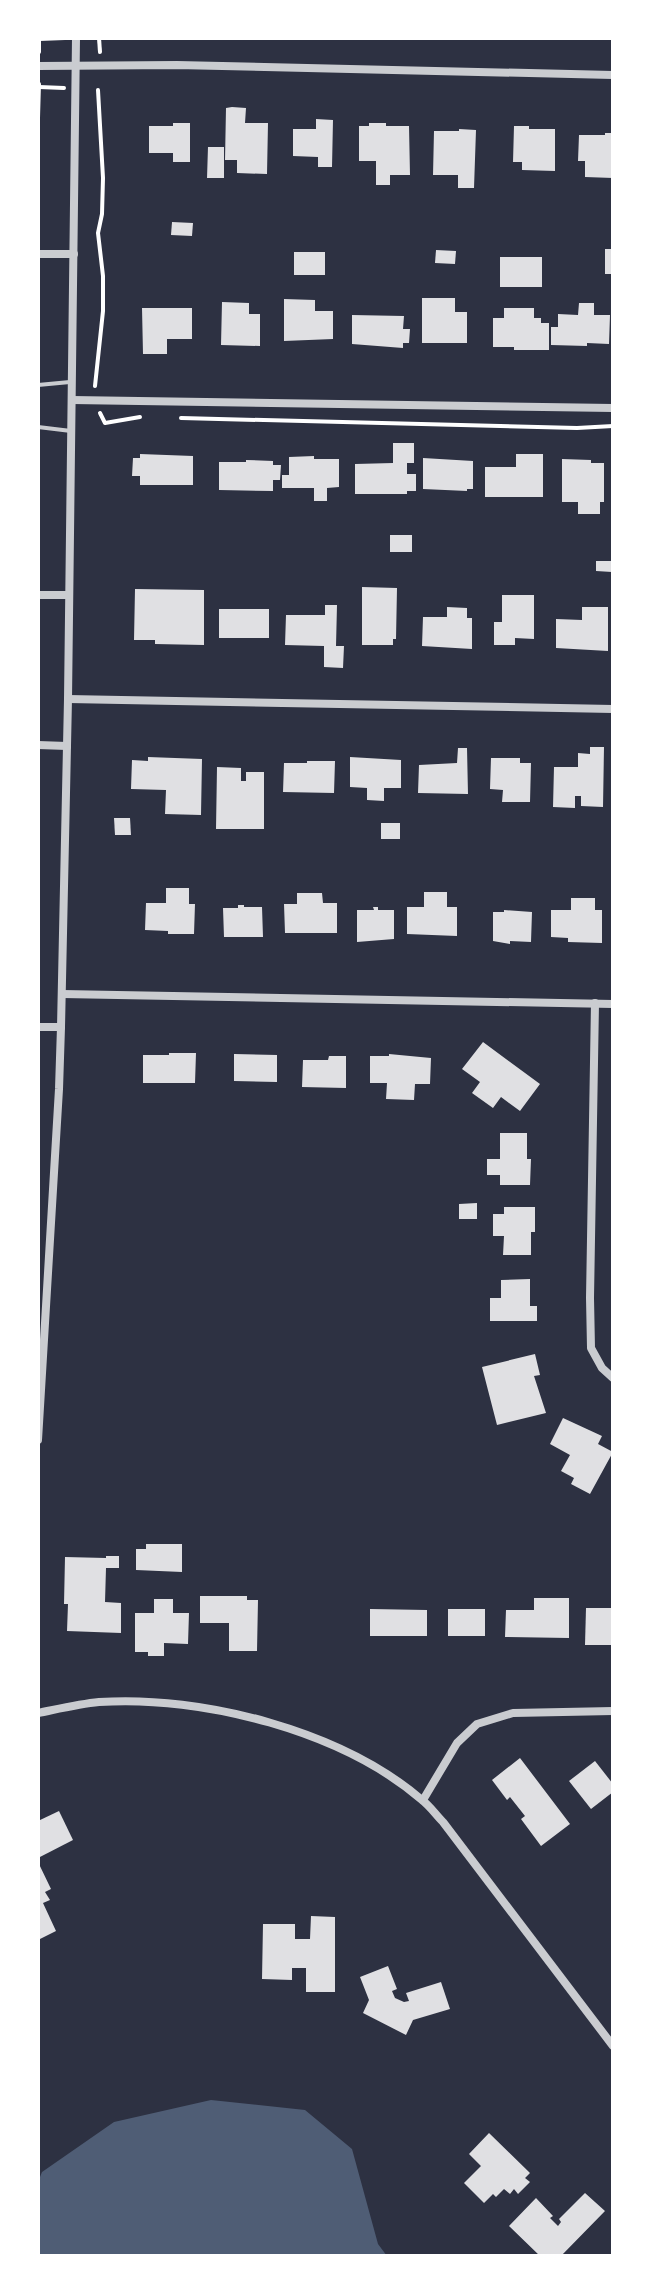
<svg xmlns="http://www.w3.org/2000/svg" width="651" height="2294" viewBox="0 0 651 2294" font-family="Roboto,sans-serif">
<rect width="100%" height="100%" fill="#2d3142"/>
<path fill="#4f5d75" d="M211 2100 305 2110 352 2149 378 2244 387 2256H38V2182L42 2172 114 2122Z"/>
<g fill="#e0e0e3">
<path d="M232 107 246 108 245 123H268L267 174 237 173V160H225L226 108Z"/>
<path d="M316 119 333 120 332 167H318V157L293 156V129H316Z"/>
<path d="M173 123H190V162H173V153H149V126H173Z"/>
<path d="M369 123H386V126H409L410 175H390V185H376V161H359V126H369Z"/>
<path d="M514 126H529V129H555V171L522 170V162H513Z"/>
<path d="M459 129 476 130 474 188H458V175H433L434 131H459Z"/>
<path d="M605 133H613V178L585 177V161H578L579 135H605Z"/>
<path d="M208 147H224V178H207Z"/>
<path d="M172 222 193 223 192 236 171 235Z"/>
<rect x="605" y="249" width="8" height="25"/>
<path d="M436 250 456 251 455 264 435 263Z"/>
<rect x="294" y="252" width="31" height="23"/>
<rect x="500" y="257" width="42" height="30"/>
<path d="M422 298H455V312H467V343H422Z"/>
<path d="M284 299 315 300V311H333V339L284 341Z"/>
<path d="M222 302 249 303V314H260V346L221 345Z"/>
<path d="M579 303H594V315H610L609 344 587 343V346L551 345V327H558V314L578 315Z"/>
<path d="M142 308H192V339H167V354H143Z"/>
<path d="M504 308H534V318H541V323H549V350H514V347H493V318H504Z"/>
<path d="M352 315 404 316 403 329H410L409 343H403V348L352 344Z"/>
<path d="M393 443H414V463H407V474H416V491H407V494H355V464L393 463Z"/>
<path d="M140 454 193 456V485H140V476H132L133 458H140Z"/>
<path d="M516 454H543V497H485V467H516Z"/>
<path d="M314 456V459H339V487L327 488V501H314V488H282V475H289V457Z"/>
<path d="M423 458 473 461V489H467V491L423 489Z"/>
<path d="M562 459 591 460V463H604V502H600V514H578V502H562Z"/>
<path d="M246 460 273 461V465H281L280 480H273V491L219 490V462H246Z"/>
<rect x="390" y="535" width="22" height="17"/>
<path d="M596 561H613L612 572 596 571Z"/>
<path d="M362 587 397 588 396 639H393V645H362Z"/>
<path d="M135 589 204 590V645L155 644V640H134Z"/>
<path d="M502 595H534V639L515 638V645H494V622H502Z"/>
<path d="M325 605H337L336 646H344L343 668 324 667V646L285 645 286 615H325Z"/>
<path d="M447 607 467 608V618H472V649L422 646 423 617H447Z"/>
<path d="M582 607H608V651L556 648V619L582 620Z"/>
<rect x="219" y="609" width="50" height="29"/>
<path d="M590 747H604L603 807 581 806V796H575V808L553 807 554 767H578V753L590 754Z"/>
<path d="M458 748H467L468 794 418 793 419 765 457 763Z"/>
<path d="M148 757 202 759 201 815 165 814 166 790 131 789 132 760 148 761Z"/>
<path d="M350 757 401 760V788H384V801L367 800V788L350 787Z"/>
<path d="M491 758H520V763H531L530 802H502L503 790 490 789Z"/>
<path d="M307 761H335L334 793 283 792 284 763H307Z"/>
<path d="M217 767 241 768V781H246V772H264V829H216Z"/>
<path d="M114 818H130L131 835H115Z"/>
<rect x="381" y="823" width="19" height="16"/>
<path d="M166 888H189V904H195L194 934H168V931L145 930 146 903H166Z"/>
<path d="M424 892H447V907H457V936L407 934V907H424Z"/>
<path d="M297 893H322L323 903H337V933H285L284 904H297Z"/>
<path d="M571 898H595V910H602V943L568 942V938L551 937V910H571Z"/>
<path d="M238 905H244V907H262L263 937H224L223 908H238Z"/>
<path d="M373 907H378V910H394V939L357 942V910H374Z"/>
<path d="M504 910 532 912 531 942 510 941V944L493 941V912H504Z"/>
<path d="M483 1042 540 1084 520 1111 501 1097 493 1108 472 1093 480 1082 462 1069Z"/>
<path d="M169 1053H196L195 1083H143V1055H169Z"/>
<path d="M234 1054 277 1055V1082L234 1081Z"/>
<path d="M389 1054 431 1058 430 1084H415L414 1100 386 1099 387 1083H370V1056H389Z"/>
<path d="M329 1056H346V1088L302 1087 303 1060H328Z"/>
<path d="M500 1133H527V1159H531L530 1185H500V1175H487V1159H500Z"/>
<path d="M477 1203V1219H459V1204Z"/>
<path d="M504 1207H535V1232H531V1255H503L504 1236H493V1214H504Z"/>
<path d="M530 1279V1306H537V1321H490V1298H501V1280Z"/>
<path d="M535 1354 540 1375 534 1376 546 1413 497 1425 482 1367Z"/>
<path d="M563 1418 602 1436 598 1444 613 1452 590 1494 571 1484 574 1478 561 1471 570 1455 550 1444Z"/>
<path d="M146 1544H182V1572L136 1570V1549H146Z"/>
<path d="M106 1556H119V1568H106L105 1602 121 1603V1633L67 1631 68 1604H64L65 1557 106 1558Z"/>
<path d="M200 1596H247V1600H258L257 1651H229V1623H200Z"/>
<path d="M534 1598H569V1638L505 1637 506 1610H534Z"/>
<path d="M154 1599H173V1613H189L188 1644 164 1643V1656H148V1652H135V1613H154Z"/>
<path d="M586 1608H612L613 1645H585Z"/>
<path d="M370 1609 427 1610V1636H370Z"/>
<rect x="448" y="1609" width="37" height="27"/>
<path d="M520 1758 570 1824 541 1846 521 1819 525 1816 510 1797 507 1800 492 1780Z"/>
<path d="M595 1761 613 1784V1792L591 1809 569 1781Z"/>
<path d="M59 1811 73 1840 38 1858V1821Z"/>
<path d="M38 1862 51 1889 45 1892 50 1900 43 1903 56 1931 38 1940Z"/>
<path d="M311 1916 335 1917V1992H306V1968H292V1980L262 1979 263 1924H295V1939H310Z"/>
<path d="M388 1966 397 1989 392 1991 395 1998 404 2002 409 2001 406 1993 441 1982 450 2009 413 2020 406 2035 363 2013 369 2000 360 1977Z"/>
<path d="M489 2133 530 2173 525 2178 530 2182 518 2194 514 2189 510 2194 504 2189 496 2197 493 2194 484 2203 464 2183 481 2166 469 2154Z"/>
<path d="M585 2193 605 2211 561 2256H540L509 2226 536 2198 553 2216 550 2218 558 2226 561 2222 559 2219Z"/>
</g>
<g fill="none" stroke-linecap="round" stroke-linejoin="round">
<g stroke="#fff" stroke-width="4">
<path d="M39 38V52"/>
<path d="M99 38 100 52"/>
<path d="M39 39 65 38"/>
<path d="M39 87 64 88"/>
<path d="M38 118 39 84"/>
<path d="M95 386 103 311V276L98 233 102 214 103 178 98 90"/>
<path d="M100 413 105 423 140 417"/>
<path d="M181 418 577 428 613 426"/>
</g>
<g stroke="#caccd0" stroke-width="4">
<path d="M38 385 70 382"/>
<path d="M38 427 71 431"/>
</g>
<g stroke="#caccd0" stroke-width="8">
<path d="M38 66 177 65 613 75"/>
<path d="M38 254H74"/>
<path d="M72 400 613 408"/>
<path d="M38 595H69"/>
<path d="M68 699 613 709"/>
<path d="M38 745 67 746"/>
<path d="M62 994 613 1004"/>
<path d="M595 1003 590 1298 591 1348 602 1368 613 1378"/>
<path d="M38 1027H61"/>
<path d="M38 1440 59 1089 61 1027 68 699 76 38"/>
<path d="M38 1713C58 1709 79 1704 99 1702 203 1695 342 1731 422 1800 430 1806 436 1815 443 1822L613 2046"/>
<path d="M423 1800 457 1743 477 1724 513 1713 613 1711"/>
</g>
</g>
<rect width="651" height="2294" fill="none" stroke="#ffffff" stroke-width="80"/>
</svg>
